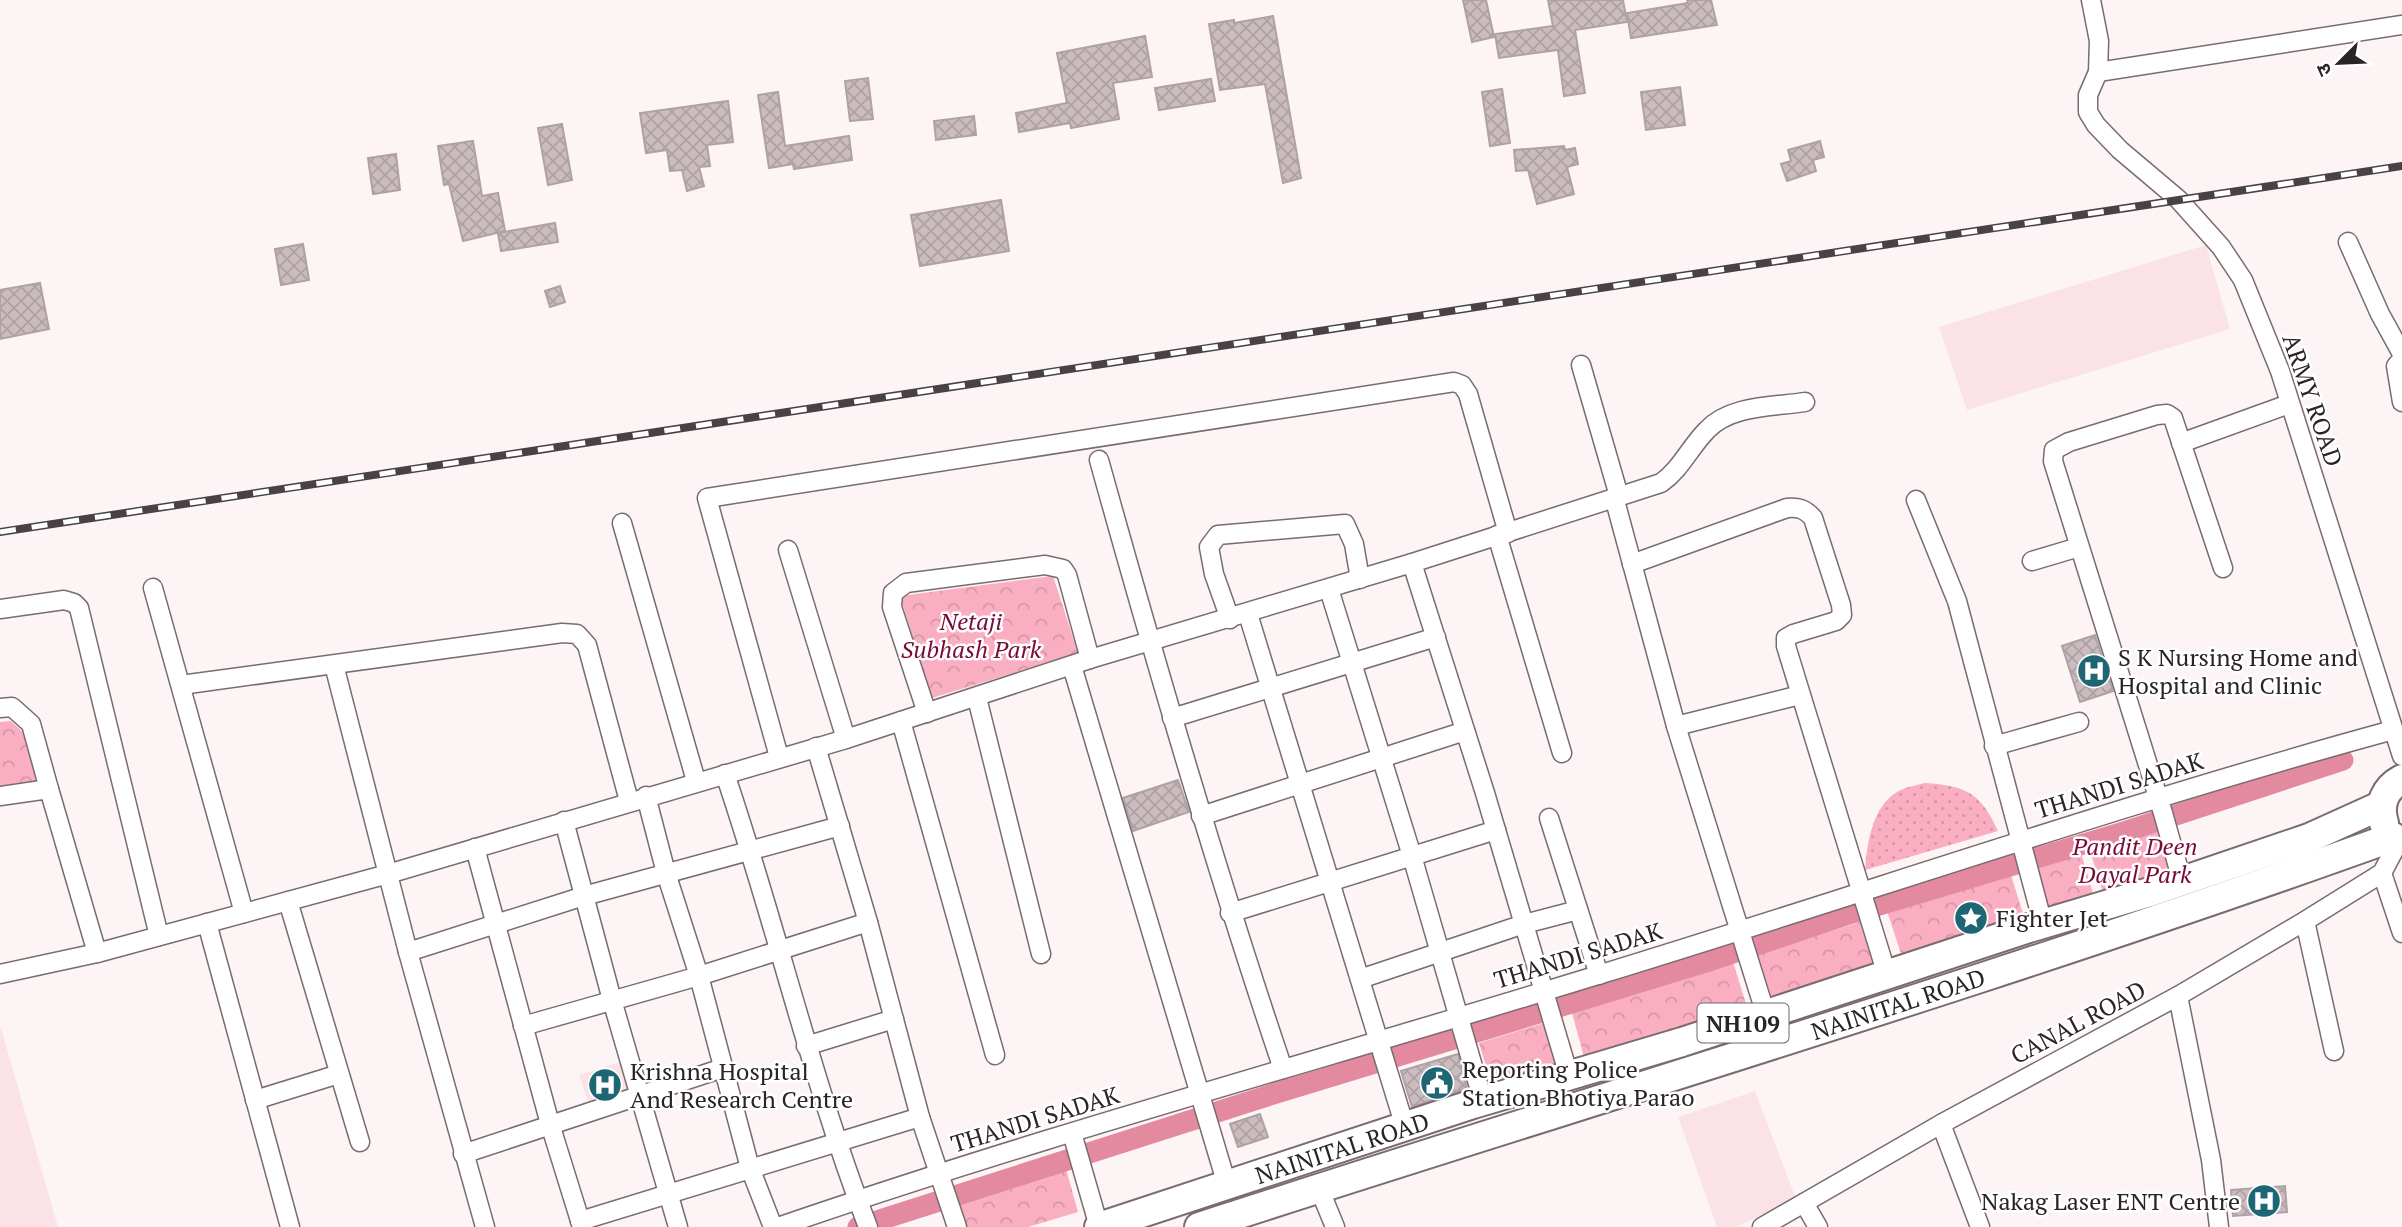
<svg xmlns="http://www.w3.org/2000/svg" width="2402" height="1227" viewBox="0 0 2402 1227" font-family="'PT Serif','Noto Sans Devanagari',serif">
<defs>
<pattern id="grass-dots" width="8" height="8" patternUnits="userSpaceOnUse" patternTransform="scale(1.75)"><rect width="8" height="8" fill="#f9afc1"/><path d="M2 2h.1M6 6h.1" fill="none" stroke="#d696a6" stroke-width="1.8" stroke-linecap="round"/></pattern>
<pattern id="park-crowns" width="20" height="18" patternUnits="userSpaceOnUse" patternTransform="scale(1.75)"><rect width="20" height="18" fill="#f9afc1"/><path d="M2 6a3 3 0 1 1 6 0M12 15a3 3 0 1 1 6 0" fill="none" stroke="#d696a6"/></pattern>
<pattern id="building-cross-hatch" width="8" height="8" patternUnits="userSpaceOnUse" patternTransform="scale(1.75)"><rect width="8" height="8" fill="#cbbcbf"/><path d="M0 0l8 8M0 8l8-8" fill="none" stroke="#aea1a4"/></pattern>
</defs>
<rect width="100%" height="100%" fill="#fdf4f6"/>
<g fill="#fbe2e7">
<path d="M2206 245 2230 329 1967 410 1939 327Z"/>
<path d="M0 1028H1L58 1227H0Z"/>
<path d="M620 1062 630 1095 590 1107 579 1075Z"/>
<path d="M1755 1091 1796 1199 1736 1227H1717L1678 1117Z"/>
</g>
<path fill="url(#grass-dots)" d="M1925 783C1966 786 1980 792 1998 831L1865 870C1867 842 1873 801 1903 789 1910 786 1918 785 1925 783Z"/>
<g fill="url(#park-crowns)">
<path d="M1053 576 1078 653 932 698 900 596Z"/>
<path d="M11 721 25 734 37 784 0 789V722Z"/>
<path d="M2158 827 2174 874 2104 896 2089 848Z"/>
<path d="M2081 853 2095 900 2047 915 2034 866Z"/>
<path d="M2010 872 2025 920 1903 960 1887 911Z"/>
<path d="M1863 921 1878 967 1771 1001 1757 955Z"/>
<path d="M1733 962 1747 1007 1584 1057 1572 1013Z"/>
<path d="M1544 1023 1556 1063 1491 1083 1479 1043Z"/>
<path d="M1066 1169 1078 1212 1028 1227H965L958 1201Z"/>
</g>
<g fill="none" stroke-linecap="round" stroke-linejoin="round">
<path stroke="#e38aa1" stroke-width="21" d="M858 1227 1270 1095 1706 962 1846 915 2127 831 2343 760"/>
</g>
<g fill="url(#building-cross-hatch)" stroke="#afa1a4" stroke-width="2">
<path d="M1463 0H1486L1494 37 1472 42Z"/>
<path d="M1548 0H1623L1627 22 1575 30 1585 93 1564 96 1558 50 1499 58 1495 34 1553 26Z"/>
<path d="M1687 0H1711L1717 25 1631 38 1627 13 1688 3Z"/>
<path d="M1273 16 1301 178 1283 183 1265 84 1220 90 1209 24 1234 20V23Z"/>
<path d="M1145 36 1152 77 1113 83 1119 119 1071 128 1070 123 1019 132 1016 113 1067 103 1057 53Z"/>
<path d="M868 78 873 119 850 121 845 81Z"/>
<path d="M1211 79 1215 101 1159 110 1155 88Z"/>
<path d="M1680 87 1685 125 1646 130 1641 92Z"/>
<path d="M1502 89 1510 143 1490 146 1482 92Z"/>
<path d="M778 92 785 146 849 136 852 160 794 169 793 164 769 168 758 95Z"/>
<path d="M728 101 733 142 707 145 710 166 699 167 704 186 687 191 682 170 670 171 667 150 646 153 640 113Z"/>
<path d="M974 116 976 135 936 140 934 121Z"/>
<path d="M562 124 572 180 548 185 538 128Z"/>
<path d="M473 141 482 196 498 193 505 231 463 241 449 184 444 185 438 146Z"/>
<path d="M1820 141 1824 157 1813 160 1816 171 1787 181 1781 164 1791 161 1788 150Z"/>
<path d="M1564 146 1565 150 1575 148 1578 164 1567 167 1574 194 1537 204 1528 170 1516 171 1514 150Z"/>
<path d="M396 154 400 190 373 194 368 158Z"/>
<path d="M1001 200 1009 251 920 266 911 215Z"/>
<path d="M555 223 558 242 501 251 498 233Z"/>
<path d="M303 244 309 280 281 285 275 249Z"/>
<path d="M40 283 49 329 0 339V290Z"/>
<path d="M560 286 565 302 550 307 545 291Z"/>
<path d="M2095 635 2113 691 2080 702 2062 646Z"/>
<path d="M1178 780 1189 812 1133 831 1123 798Z"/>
<path d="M1458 1054 1467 1088 1412 1107 1401 1071Z"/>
<path d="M1260 1114 1268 1137 1238 1147 1230 1124Z"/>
<path d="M2285 1186 2287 1212 2233 1216 2231 1190Z"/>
</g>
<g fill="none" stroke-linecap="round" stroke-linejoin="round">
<g stroke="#796b6e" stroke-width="21">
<g id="minor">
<path d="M2091 0 2099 41 2098 72 2088 95V112L2096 125 2120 150 2178 199 2221 247 2243 280 2280 371 2402 756"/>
<path d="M2098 72 2402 25"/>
<path d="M2348 242 2380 314 2402 354"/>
<path d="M2402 359 2396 366 2402 402"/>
<path d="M1581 365 1619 496"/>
<path d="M2181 443 2289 404"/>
<path d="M1099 460C1156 665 1215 868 1283 1069"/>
<path d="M1614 497 1676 726 1766 1015"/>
<path d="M1916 500 1957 601 2043 924"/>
<path d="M622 523 696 781"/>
<path d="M1497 535 1562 753"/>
<path d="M788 550 846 739"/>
<path d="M2032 561 2079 547"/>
<path d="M1412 563 1485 793 1569 1076"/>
<path d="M1632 564 1787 508C1799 507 1805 509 1813 518L1841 605 1842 615 1836 621 1793 634 1786 638V646L1887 975"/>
<path d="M153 588 244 913"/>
<path d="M1329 589 1412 856 1483 1101"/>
<path d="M0 609 64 600 74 603 79 608 159 936"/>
<path d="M1248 614 1405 1127"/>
<path d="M1230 619 1214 574 1209 547 1218 535 1345 524 1354 544 1360 579"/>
<path d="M334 665 408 952 485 1227"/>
<path d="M1072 666 1227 1185"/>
<path d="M181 685 562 633 577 634 587 645 629 801"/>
<path d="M977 698 1041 954"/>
<path d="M0 708 12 707 31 724 49 789"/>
<path d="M927 713 892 607 893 593 906 583 1045 565 1063 569 1067 575 1090 659"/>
<path d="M1172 718 1436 637"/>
<path d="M901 721 995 1055"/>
<path d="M1676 726 1800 695"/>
<path d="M1994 746 2079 722"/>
<path d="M816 747 868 922 920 1117 957 1227"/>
<path d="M779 757 707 498 1454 382 1462 385 1468 394 1508 533"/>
<path d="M725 774C776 924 811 1079 868 1227"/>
<path d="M0 796 49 789 97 953"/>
<path d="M646 796 666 873 699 976 750 1168 773 1227"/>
<path d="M1201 816 1465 731"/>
<path d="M1549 818 1599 975"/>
<path d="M564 821 612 1000 678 1227"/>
<path d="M475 848 550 1124 582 1227"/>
<path d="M2382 873 2402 933"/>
<path d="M2182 881 2163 813 2053 461 2054 450 2069 442 2157 415 2167 414 2173 418 2223 568"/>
<path d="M288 901 360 1142"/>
<path d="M1230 913 1496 830"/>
<path d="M2305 921 2334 1051"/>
<path d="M207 923 290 1227"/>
<path d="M408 952 584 896 840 826"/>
<path d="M0 974 97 953 388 874 846 739 1090 659 1412 563 1661 483C1681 469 1690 447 1707 430 1730 405 1773 407 1805 402"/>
<path d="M1360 979 1524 924 1578 910"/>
<path d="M2178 996 2211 1160 2219 1227"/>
<path d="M523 1026 699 976 868 922"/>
<path d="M806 1046 894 1019"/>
<path d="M255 1100 339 1074"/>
<path d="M1941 1124 1980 1227"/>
<path d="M1072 1133 1099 1227"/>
<path d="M463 1154 723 1068"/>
<path d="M1319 1188 1335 1227"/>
<path d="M1804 1203 1818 1227"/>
<path d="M580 1221 920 1117"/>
<path d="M778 1227C1048 1134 1325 1059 1598 975 1863 894 2125 803 2393 730"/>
<path d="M1762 1227 1941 1124 2178 996 2305 921 2382 873 2399 841"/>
</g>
</g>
<g stroke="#796b6e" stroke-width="32">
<g id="trunk">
<path d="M2384 823C2378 804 2385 788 2402 779"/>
<path d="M1099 1227 1473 1104 1682 1042 2029 928 2153 891 2309 838 2382 805"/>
<path d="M1199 1227C1597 1098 1999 979 2393 837"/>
</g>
</g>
<use href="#minor" stroke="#fff" stroke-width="18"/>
<use href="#trunk" stroke="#fff" stroke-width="28"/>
<g stroke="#484244" stroke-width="8">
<path id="rail" d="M0 532 2402 166"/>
</g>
<use href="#rail" stroke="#fff" stroke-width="5" stroke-dasharray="16" stroke-linecap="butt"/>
</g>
<defs>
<g id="hospital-disc" transform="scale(1.75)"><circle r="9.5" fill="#1e6674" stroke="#fff"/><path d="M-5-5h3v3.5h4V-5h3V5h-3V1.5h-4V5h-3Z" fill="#fff"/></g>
<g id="sight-disc" transform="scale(1.75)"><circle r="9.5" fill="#1e6674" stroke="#fff"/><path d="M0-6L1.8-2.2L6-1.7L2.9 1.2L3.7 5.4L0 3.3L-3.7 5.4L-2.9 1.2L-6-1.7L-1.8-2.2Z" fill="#fff"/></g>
<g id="civic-disc" transform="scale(1.75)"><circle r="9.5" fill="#1e6674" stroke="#fff"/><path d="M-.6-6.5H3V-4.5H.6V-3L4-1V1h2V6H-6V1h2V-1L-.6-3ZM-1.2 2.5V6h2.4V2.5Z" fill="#fff"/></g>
</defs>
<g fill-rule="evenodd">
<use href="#hospital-disc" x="2094" y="671"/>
<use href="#sight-disc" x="1971" y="918"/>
<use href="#civic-disc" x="1437" y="1083"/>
<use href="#hospital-disc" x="605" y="1085"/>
<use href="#hospital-disc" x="2264" y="1201"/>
</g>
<g text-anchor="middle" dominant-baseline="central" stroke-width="5" stroke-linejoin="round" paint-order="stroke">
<rect fill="#fff" stroke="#6a6667" stroke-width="2" x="1697.5" y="1003.5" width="91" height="39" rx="5"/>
<g font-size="23" font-weight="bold" fill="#2a2426">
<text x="1743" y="1023">NH109</text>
</g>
<g font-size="24" fill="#2a2426" stroke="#fff">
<text transform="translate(2313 400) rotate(71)">ARMY ROAD</text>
<text transform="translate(2119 785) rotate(-17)">THANDI SADAK</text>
<text transform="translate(1578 955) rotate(-17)">THANDI SADAK</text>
<text transform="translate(1898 1004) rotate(-18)">NAINITAL ROAD</text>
<text transform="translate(2078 1022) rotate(-28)">CANAL ROAD</text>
<text transform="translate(1035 1119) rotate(-17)">THANDI SADAK</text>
<text transform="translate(1342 1148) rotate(-18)">NAINITAL ROAD</text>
</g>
<g font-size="24" font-style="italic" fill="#780c39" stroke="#fff">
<text x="971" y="621">Netaji<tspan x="971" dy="28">Subhash Park</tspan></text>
<text x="2135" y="846">Pandit Deen<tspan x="2135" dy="28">Dayal Park</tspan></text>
</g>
<g font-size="24" fill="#2a2426" stroke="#fff" text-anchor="start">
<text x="2118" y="657">S K Nursing Home and<tspan x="2118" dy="28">Hospital and Clinic</tspan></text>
<text x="1996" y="918">Fighter Jet</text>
<text x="1462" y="1069">Reporting Police<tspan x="1462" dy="28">Station Bhotiya Parao</tspan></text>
<text x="630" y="1071">Krishna Hospital<tspan x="630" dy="28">And Research Centre</tspan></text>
<text x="2240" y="1201" text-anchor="end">Nakag Laser ENT Centre</text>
</g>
</g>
<g transform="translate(2339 63) rotate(246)" stroke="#ffffff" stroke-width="5" paint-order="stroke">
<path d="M0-5L12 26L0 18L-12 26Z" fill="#2a2426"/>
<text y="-10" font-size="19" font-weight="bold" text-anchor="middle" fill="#2a2426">उ</text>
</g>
</svg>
